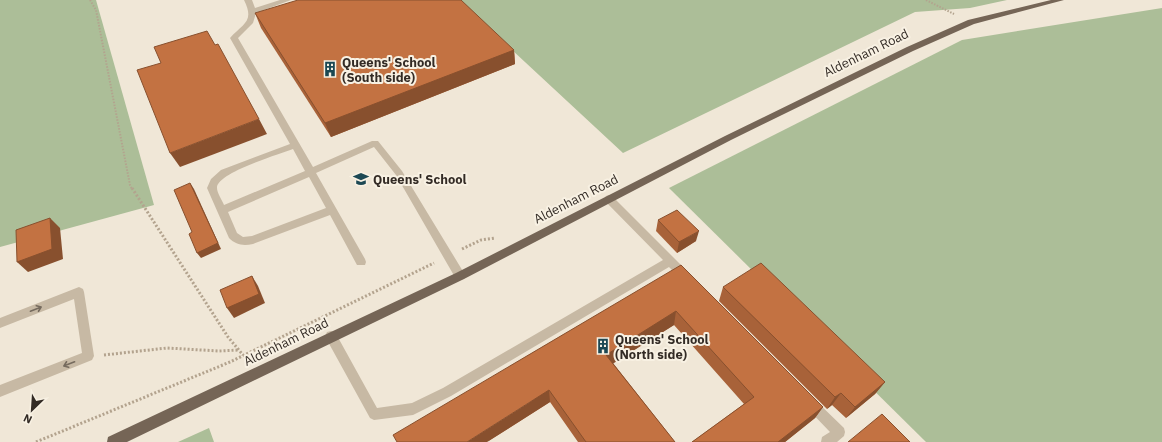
<svg xmlns="http://www.w3.org/2000/svg" width="1162" height="442" viewBox="0 0 1162 442" font-family="'IBM Plex Sans',sans-serif">
<rect width="100%" height="100%" fill="#f0e7d7"/>
<g fill="#acbe98">
<path d="M0 0H96L154 205 0 247Z"/>
<path d="M458 0H1007L970 8 915 12 623 153Z"/>
<path d="M1162 8V442H926L669 188 962 40Z"/>
<path d="M209 428 214 442H178Z"/>
</g>
<g fill="none" stroke-linecap="round" stroke-linejoin="round">
<g stroke="#b3a38e" stroke-width="2" stroke-dasharray="1.5 1.5" stroke-linecap="butt">
<path d="M90 0 96 10 130 185 132 189"/>
<path d="M926 0 954 14"/>
</g>
<g stroke="#b3a38e" stroke-width="3" stroke-dasharray="2 2" stroke-linecap="butt">
<path d="M132 188 228 337 243 355"/>
<path d="M462 249 481 240 495 238"/>
<path d="M104 355 167 348 219 351 239 350"/>
<path d="M36 442 230 362 434 263"/>
</g>
<g fill="#c7b9a4" fill-rule="evenodd">
<path d="M244 0H252L255 8 280 0H291L256 13 253 23 238 38 313 167 372 141H378L402 171 464 273 465 276 464 279 460 280 456 279 396 175 374 147 316 173 365 259 366 262 365 265H357L330 215 253 244C243 246 236 245 229 238L207 188 211 179 221 170 290 144 230 38C243 23 255 22 244 0ZM293 149 305 171 224 205C222 200 217 193 217 188 216 173 280 154 293 149ZM309 177 326 208 252 236 243 237 237 233 228 212Z"/>
<path d="M609 195 612 196 690 274 691 277 690 280C681 283 675 273 669 267L451 396 413 415 374 420 370 418 327 340 325 336 327 332 331 331 335 332 377 408 412 403 443 388 663 260 606 202 604 199 606 196Z"/>
<path d="M79 287 83 289 84 292 94 356 92 360 0 397V385L82 353 74 299 0 328V318Z"/>
<path d="M810 397 814 399 844 428 845 432 844 436 837 442H821L822 437 830 432 806 407 804 403 806 399Z"/>
</g>
<path fill="#756556" fill-rule="evenodd" d="M1051 0H1064L974 24 913 51 731 140 464 279 127 442H107L108 437 456 273 725 136 907 47 968 20Z"/>
</g>
<g fill="#a86239">
<path d="M255 13 514 50 515 64 331 137 261 28Z"/>
<path d="M658 220 696 241 677 253 656 231Z"/>
<path d="M681 265 823 407 815 418 785 442H692L744 404 674 325 613 363 675 442H578L550 402 487 442Z"/>
<path d="M723 287 885 382 875 394 846 418 832 405 827 409 719 301Z"/>
</g>
<g fill="#88502e">
<path d="M514 50 515 64 331 137 325 123Z"/>
<path d="M259 119 267 134 180 167 170 153Z"/>
<path d="M190 183 194 189 221 249 201 258 197 253Z"/>
<path d="M50 218 60 228 63 259 28 272 17 262Z"/>
<path d="M699 231 696 241 677 253 679 242Z"/>
<path d="M252 276 258 286 265 303 234 318 227 308Z"/>
<path d="M676 311 674 325 606 368V355Z"/>
<path d="M885 382 875 394 846 418 855 407Z"/>
<path d="M549 390 550 402 487 442H467Z"/>
<path d="M841 393 832 405 827 409 835 397Z"/>
<path d="M823 407 815 418 785 442H778Z"/>
</g>
<g fill="#c37242" stroke="#88502e">
<path d="M298 0H461L514 50 325 123 255 13Z"/>
<path d="M207 31 215 45 218 44 259 119 170 153 137 70 161 63 154 47Z"/>
<path d="M190 183 218 243 197 253 189 234 192 232 174 190Z"/>
<path d="M677 210 699 231 679 242 658 220Z"/>
<path d="M50 218 52 249 17 262 16 230Z"/>
<path d="M761 263 885 382 855 407 841 393 835 397 723 287Z"/>
<path d="M681 265 823 407 778 442H692L754 397 676 311 606 355 675 442H586L549 390 467 442H397L393 435Z"/>
<path d="M252 276 259 294 227 308 220 290Z"/>
<path d="M882 414 910 442H848Z"/>
</g>
<defs><path id="oneway-shaft" d="M-6 0H5M1.5-3L5.5 0L1.5 3" fill="none" stroke-width="1.6" stroke-linecap="round" stroke-linejoin="round"/></defs>
<g stroke="#766b5e">
<use href="#oneway-shaft" transform="translate(36 309) rotate(-21)"/>
<use href="#oneway-shaft" transform="translate(69 364) rotate(159)"/>
</g>
<defs>
<g id="building-bare" transform="scale(1.2)"><path d="M-4-6H4V6H1V3H-1V6H-4ZM-2.5-4.3h1.7v1.8h-1.7ZM.8-4.3h1.7v1.8H.8ZM-2.5-1h1.7V.8h-1.7ZM.8-1h1.7V.8H.8Z" fill="#1c4853" stroke="#f8f1e3" stroke-width="2.5" paint-order="stroke"/></g>
<g id="school-bare" transform="scale(1.2)"><path d="M0-5L7-2L0 1L-7-2ZM-4 1L0 2.5L4 1V4Q0 6-4 4Z" fill="#1c4853" stroke="#f8f1e3" stroke-width="2.5" paint-order="stroke"/></g>
</defs>
<g fill-rule="evenodd">
<use href="#building-bare" x="330" y="69"/>
<use href="#school-bare" x="361" y="179"/>
<use href="#building-bare" x="603" y="346"/>
</g>
<g text-anchor="middle" dominant-baseline="central" stroke-width="4" stroke-linejoin="round" paint-order="stroke">
<g font-size="13" fill="#332b25" stroke="#f8f1e3">
<text transform="translate(866 53) rotate(-26)">Aldenham Road</text>
<text transform="translate(576 199) rotate(-27)">Aldenham Road</text>
<text transform="translate(286 342) rotate(-26)">Aldenham Road</text>
</g>
<g font-size="13" font-weight="bold" fill="#332b25" stroke="#f8f1e3" text-anchor="start">
<text x="342" y="62">Queens' School<tspan x="342" dy="15">(South side)</tspan></text>
<text x="373" y="179">Queens' School</text>
<text x="615" y="339">Queens' School<tspan x="615" dy="15">(North side)</tspan></text>
</g>
</g>
<g transform="translate(32 410) rotate(205)" stroke="#f8f1e3" stroke-width="3" paint-order="stroke">
<path d="M0-3L7 15L0 10L-7 15Z" fill="#332b25"/>
<text y="-6" font-size="11" font-weight="bold" text-anchor="middle" fill="#332b25">N</text>
</g>
</svg>
